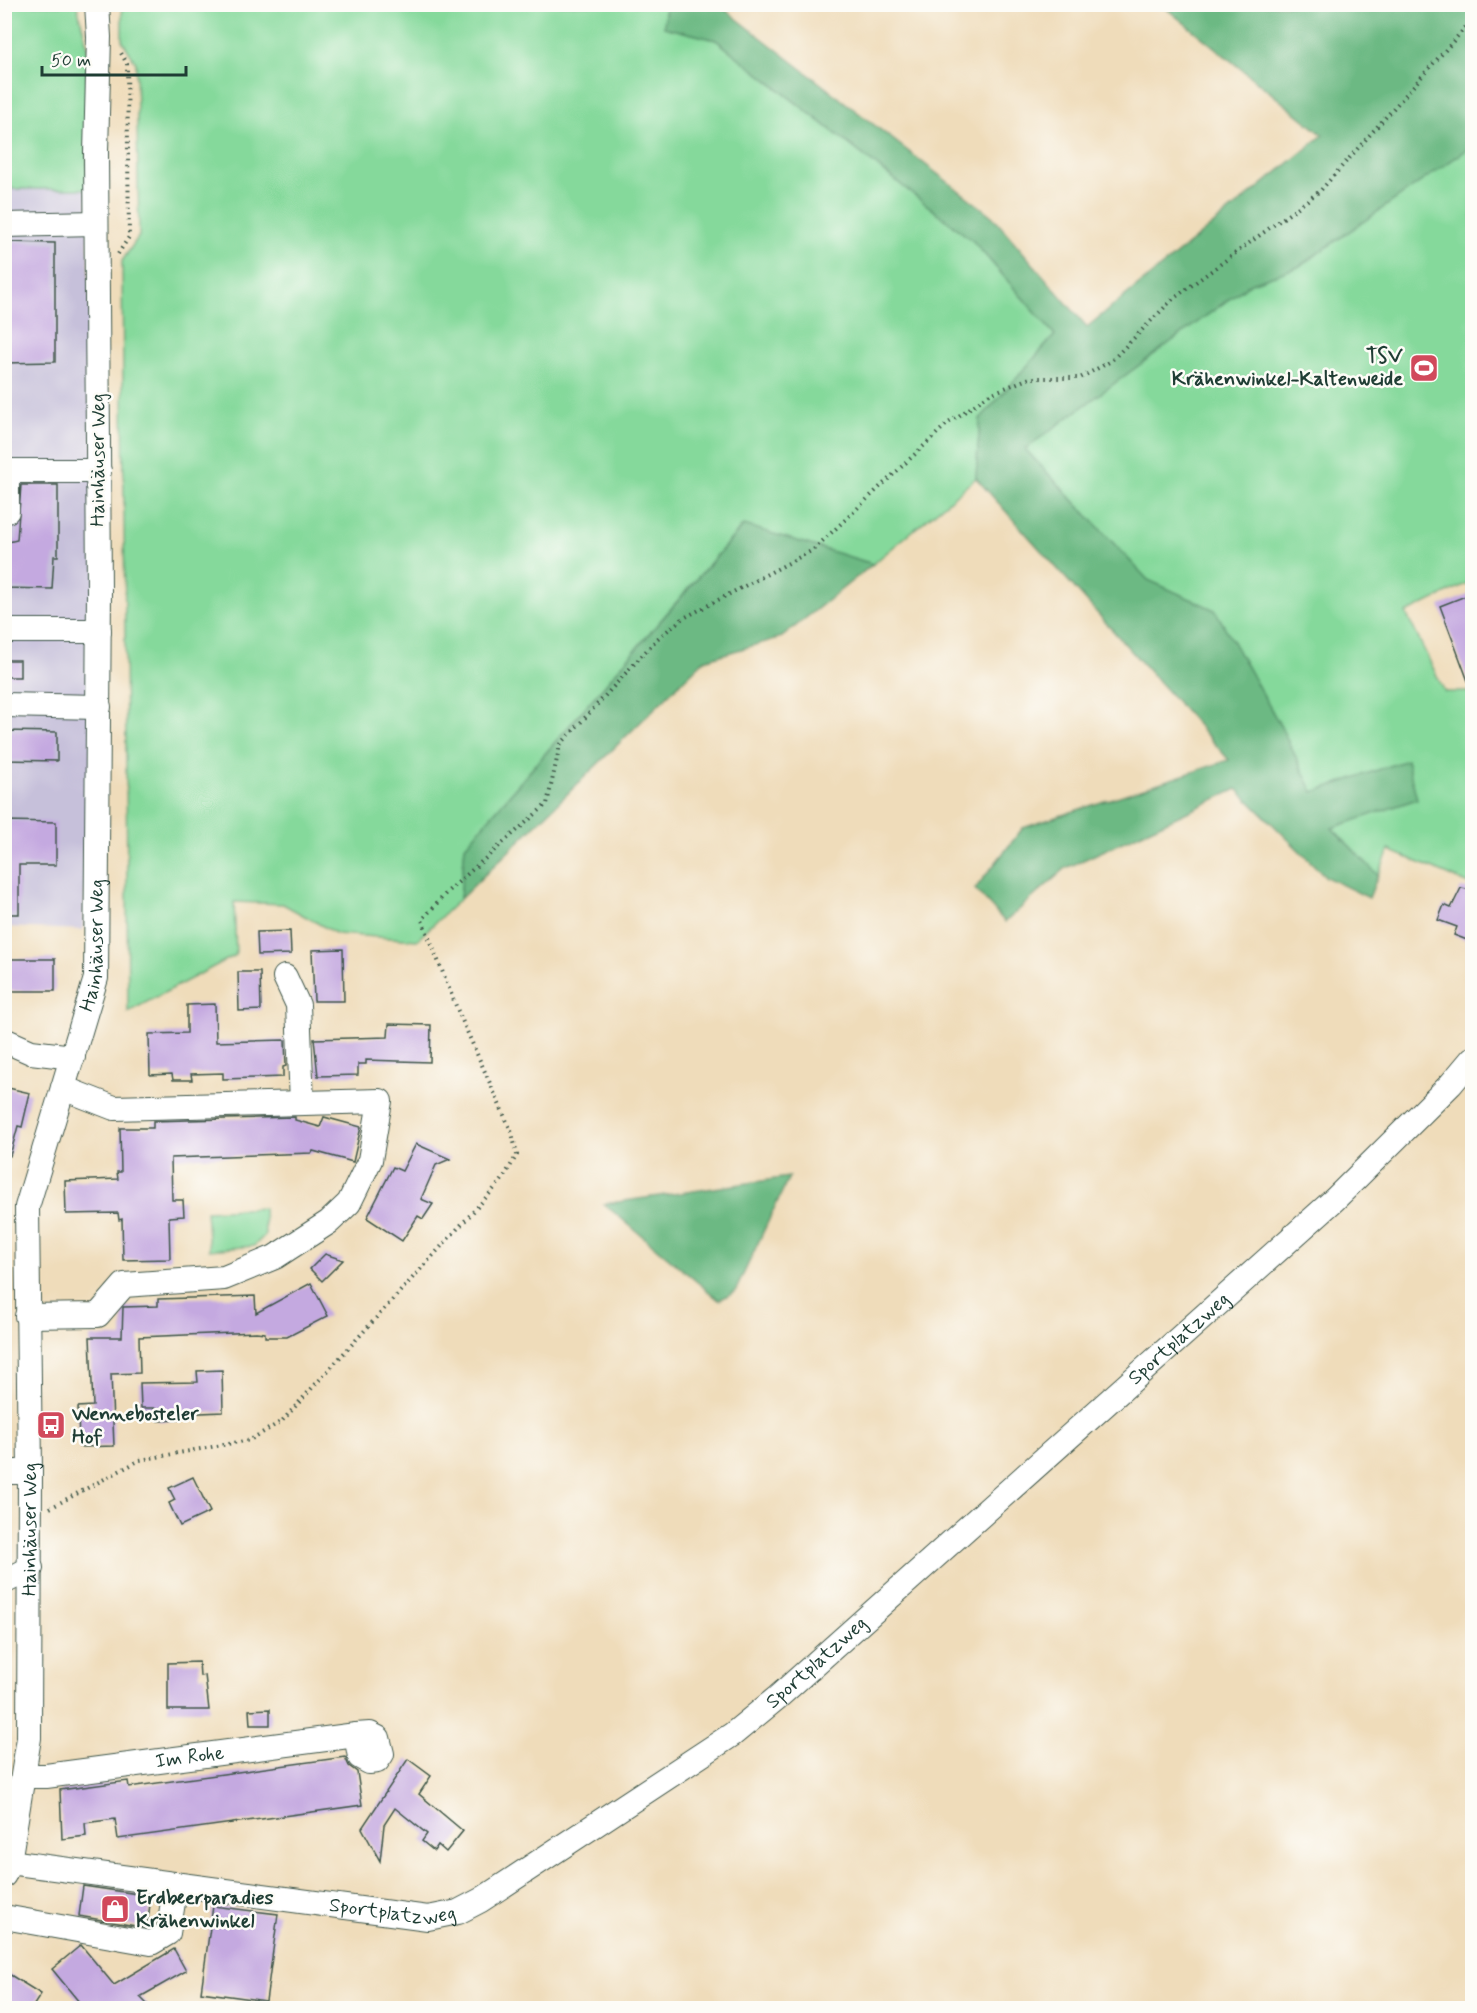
<svg xmlns="http://www.w3.org/2000/svg" width="1477" height="2013" viewBox="0 0 1477 2013" font-family="Mynerve,sans-serif">
<rect width="100%" height="100%" fill="#fdfcf7"/>
<filter id="ink" filterUnits="userSpaceOnUse"><feTurbulence type="fractalNoise" baseFrequency=".0167" numOctaves="2"/><feDisplacementMap in="SourceGraphic" scale="12" xChannelSelector="R" yChannelSelector="G"/><feConvolveMatrix kernelMatrix="1 2 1 2 8 2 1 2 1" color-interpolation-filters="sRGB"/></filter>
<filter id="wash" filterUnits="userSpaceOnUse"><feTurbulence type="fractalNoise" baseFrequency=".008" numOctaves="4" result="noise"/><feDisplacementMap in="SourceGraphic" scale="24" xChannelSelector="R" yChannelSelector="G"/><feGaussianBlur stdDeviation="1.35" result="paint"/><feColorMatrix in="noise" values="0 0 0 0 0 0 0 0 0 0 0 0 0 0 0 0 0 1.4 0 .05"/><feComposite in="paint" operator="in"/></filter>
<g filter="url(#wash)">
<rect width="100%" height="100%" fill="#efdcba"/>
<path fill="#c6c0da" d="M4 170 5 189H87L98 635 83 930 5 927Z"/>
<g fill="#85d99b" stroke="#528b68" stroke-width="1.5">
<path d="M4 5H77L87 45V189H5Z"/>
<path d="M122 5H666L664 27 716 40 973 241 1055 335 980 419 976 478 873 564 743 525 465 846 460 899 417 940 337 934 283 904 234 902 236 955 128 1012 122 261 139 236 136 63 122 40Z"/>
<path d="M1472 146V581L1406 613 1445 692H1472V885L1389 850 1378 875 1332 828 1416 799 1313 792 1281 727 1215 610 1148 580 1025 449 1251 283 1298 267Z"/>
<path d="M264 1208 265 1235 254 1246 209 1250 206 1211Z"/>
</g>
<g fill="#6cb983" stroke="#467b5c" stroke-width="1.5">
<path d="M666 5H719L992 216 1087 327 1323 135 1162 5H1472V146L1298 267 1251 283 1025 449 1148 580 1215 610 1281 727 1313 792 1407 760 1417 799 1332 828 1378 875 1369 898 1326 877 1237 789 1066 868 1005 922 975 889 1023 828 1229 760 976 478 980 419 1055 335 973 241 716 40 664 27Z"/>
<path d="M744 525 873 564 782 637 704 660 460 899 465 846Z"/>
<path d="M789 1177 735 1292 719 1300 604 1204Z"/>
</g>
<g id="blocks">
<g fill="#c4a9e0">
<path d="M4 242 55 243V362L4 363Z"/>
<path d="M21 485H58V556H54L52 589 4 588V543L17 540Z"/>
<path d="M1473 593V689H1471L1440 606Z"/>
<rect x="4" y="660" width="16" height="17"/>
<path d="M4 731 57 732V761L4 760Z"/>
<path d="M4 821 56 822V865H19V914H4Z"/>
<path d="M1461 888 1473 890V934L1470 933 1467 940 1454 935 1457 927 1438 920 1444 905 1451 908Z"/>
<path d="M290 931 291 954 258 955 257 932Z"/>
<path d="M343 949 344 1001H314L312 950Z"/>
<rect x="7" y="959" width="48" height="32"/>
<path d="M238 972H260L261 1010 239 1011Z"/>
<path d="M215 1004 216 1042 285 1040 286 1066 283 1067V1077L223 1079V1073L191 1074 192 1080H173L172 1074 150 1075 149 1034 187 1033V1005Z"/>
<path d="M389 1024 431 1025 430 1062 366 1060V1064H358V1075L318 1076 314 1039 388 1037Z"/>
<path d="M4 1087 30 1093 22 1127 18 1126 10 1156 4 1155Z"/>
<path d="M295 1117V1120L320 1127 324 1117 361 1127 353 1162 313 1151 312 1153 171 1158 172 1200H183L184 1216 169 1217 170 1259 123 1260 122 1219 119 1220 118 1213 66 1214 65 1181 118 1179 117 1172H121L120 1128H153V1121Z"/>
<path d="M416 1144 450 1159 436 1165 421 1199 433 1204 423 1219 418 1216 402 1241 367 1218 393 1167 402 1171Z"/>
<path d="M325 1254 343 1260 322 1281 310 1269Z"/>
<path d="M311 1283 328 1316 287 1337H265V1333L256 1332 139 1337 140 1373 111 1374 114 1446 79 1447 78 1407 93 1406 90 1337H122L123 1307 158 1306V1299L255 1296 256 1313Z"/>
<path d="M222 1370 223 1412 178 1414 179 1420 158 1421V1408H141L140 1383 198 1382 197 1371Z"/>
<path d="M193 1477 210 1512 180 1526 169 1503 175 1500 169 1488Z"/>
<path d="M199 1662 200 1676 205 1675 209 1710H168V1663Z"/>
<path d="M270 1709V1725H250L249 1710Z"/>
<path d="M345 1757 349 1766 357 1772 362 1805 118 1839 115 1819 85 1823 86 1836 62 1839 60 1790 128 1781 129 1787Z"/>
<path d="M408 1759 431 1776 419 1794 463 1831 446 1852 438 1845 434 1851 422 1841 427 1834 395 1808 384 1825 380 1861 362 1828Z"/>
<path d="M83 1886 151 1896 147 1928 79 1916Z"/>
<path d="M213 1906 278 1914 266 2001 201 1992Z"/>
<path d="M81 1945 114 1985 174 1949 186 1971 140 1997 151 2008H84L52 1969Z"/>
<path d="M4 1971 41 1994 32 2008H4Z"/>
</g>
</g>
</g>
<g filter="url(#ink)">
<use href="#blocks" fill-opacity="0" stroke="#3e5548" stroke-width="1.5"/>
<g fill="none" stroke-linecap="round" stroke-linejoin="round">
<g stroke="#3e5548" stroke-width="26">
<g id="minor">
<path d="M4 225 96 223"/>
<path d="M4 511H7V471H99"/>
<path d="M4 631H99"/>
<path d="M4 705 99 707"/>
<path d="M285 977 298 1005 302 1103"/>
<path d="M4 1040 31 1052 73 1057"/>
<path d="M27 1316 98 1315 124 1285 224 1278 275 1257 329 1222 349 1203 370 1160 380 1101 114 1108 63 1088"/>
<path d="M4 1472H30"/>
<path d="M4 1582 31 1568"/>
<path id="s1" d="M25 1776H46L356 1735 360 1757 369 1762 377 1761 382 1754 378 1738 370 1734 356 1735"/>
<path id="s2" d="M9 1862 428 1918 458 1912 481 1900 733 1734 778 1697 1335 1199 1451 1084 1472 1059"/>
<path id="s3" d="M4 1875 9 1862 29 1738 30 1472 27 1207 96 978 99 591 96 152 99 37 97 4"/>
<path d="M4 1917 151 1943 168 1933 176 1884"/>
</g>
</g>
<g stroke="#3e5548" stroke-width="4" stroke-dasharray="1.5 4.5" stroke-linecap="butt">
<path d="M118 254 129 237 127 64 120 51"/>
<path d="M50 1508 140 1460 250 1440 282 1421 502 1180 517 1155 512 1133 458 1011 422 920 447 892 547 804 560 745 657 639 682 619 813 550 947 424 990 394 1030 378H1080L1111 361 1173 299 1320 191 1472 20"/>
</g>
<use href="#minor" stroke="#fff" stroke-width="24"/>
</g>
</g>
<defs>
<g id="stadium-square" transform="scale(1.5)"><rect x="-9" y="-9" width="18" height="18" rx="4" fill="#d1495b" stroke="#fdfcf7"/><path d="M0-5a6.5 5 0 1 0 0 10a6.5 5 0 1 0 0-10ZM-3.5-1.8h7v3.6h-7Z" fill="#fff"/></g>
<g id="bus-square" transform="scale(1.5)"><rect x="-9" y="-9" width="18" height="18" rx="4" fill="#d1495b" stroke="#fdfcf7"/><path d="M-5-6H5V4H4V6H2V4H-2V6H-4V4H-5ZM-3.5-4V0h7V-4ZM-3.5 1.2v1.5H-2V1.2ZM2 1.2v1.5H3.5V1.2Z" fill="#fff"/></g>
<g id="shop-square" transform="scale(1.5)"><rect x="-9" y="-9" width="18" height="18" rx="4" fill="#d1495b" stroke="#fdfcf7"/><path d="M-5-2.5h2.3a2.7 3.5 0 0 1 5.4 0H5L5.5 6h-11ZM-1.5-2.5h3a1.5 2.3 0 0 0-3 0Z" fill="#fff"/></g>
</defs>
<g fill-rule="evenodd">
<use href="#stadium-square" x="1424" y="368"/>
<use href="#bus-square" x="51" y="1425"/>
<use href="#shop-square" x="115" y="1909"/>
</g>
<g text-anchor="middle" dominant-baseline="central" stroke-width="5" stroke-linejoin="round" paint-order="stroke">
<g font-size="20" font-weight="bold" fill="#1f3d34" stroke="#fdfcf7" text-anchor="start">
<text x="1403" y="356" text-anchor="end">TSV<tspan x="1403" dy="23">Krähenwinkel-Kaltenweide</tspan></text>
<text x="72" y="1414">Wennebosteler<tspan x="72" dy="23">Hof</tspan></text>
<text x="136" y="1898">Erdbeerparadies<tspan x="136" dy="23">Krähenwinkel</tspan></text>
</g>
<g font-size="20" fill="#1f3d34" stroke="#fdfcf7">
<text transform="translate(98 460) rotate(-90)">Hainhäuser Weg</text>
<text stroke="none"><textPath href="#s3" startOffset="942">Hainhäuser Weg</textPath></text>
<text stroke="none"><textPath href="#s2" startOffset="1377">Sportplatzweg</textPath></text>
<text stroke="none"><textPath href="#s3" startOffset="348">Hainhäuser Weg</textPath></text>
<text stroke="none"><textPath href="#s2" startOffset="891">Sportplatzweg</textPath></text>
<text stroke="none"><textPath href="#s1" startOffset="166">Im Rohe</textPath></text>
<text stroke="none"><textPath href="#s2" startOffset="387">Sportplatzweg</textPath></text>
</g>
</g>
<rect width="1477" height="2013" fill="none" stroke="#fdfcf7" stroke-width="24"/>
<path d="M42 66v9h144v-9" fill="none" stroke="#1f3d34" stroke-width="3"/>
<text x="51" y="66" font-size="18" fill="#1f3d34" stroke="#fdfcf7" stroke-width="4.5" paint-order="stroke">50 m</text>
</svg>
